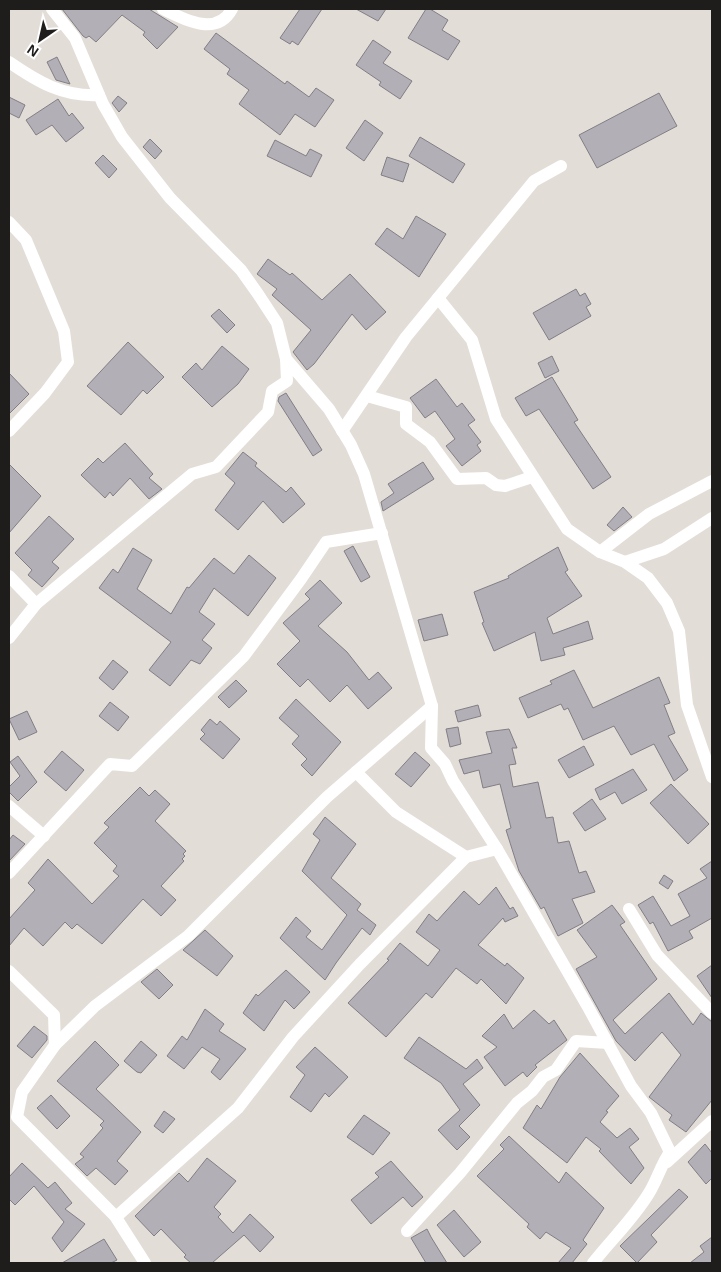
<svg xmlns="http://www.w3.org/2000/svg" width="721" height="1272" viewBox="0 0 721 1272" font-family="Helvetica,sans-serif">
<rect width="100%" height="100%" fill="#e3ddd7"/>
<g fill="#b2afb6" stroke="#817e85">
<path d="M62 9H149L178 27 157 49 143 35 145 32 122 15 96 42 89 36 86 38 83 36Z"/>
<path d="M300 9H322L298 45 292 41 290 44 280 38Z"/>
<path d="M356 9H386L378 21Z"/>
<path d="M426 9H430L448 20 442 30 460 41 448 60 408 38Z"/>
<path d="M216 33 285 84 287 81 309 97 316 88 334 100 315 127 295 114 280 135 239 104 249 90 227 74 230 69 204 49Z"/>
<path d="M373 40 391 52 383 63 412 81 400 99 379 85 381 82 356 65Z"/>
<path d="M57 57 70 84 56 80 47 62Z"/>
<path d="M659 93 677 126 597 168 579 135Z"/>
<path d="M118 96 127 103 119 112 112 103Z"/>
<path d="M9 97 25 105 19 118 9 113Z"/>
<path d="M58 99 69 116 72 113 84 128 66 142 52 125 36 135 26 120Z"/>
<path d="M365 120 383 133 364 161 346 148Z"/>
<path d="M420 137 465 164 453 183 409 156Z"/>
<path d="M150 139 162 151 155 159 143 147Z"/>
<path d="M275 140 306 156 310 149 322 155 311 177 267 156Z"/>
<path d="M103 155 117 169 109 178 95 163Z"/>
<path d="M387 157 409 164 403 182 381 175Z"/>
<path d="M416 216 446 234 419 277 375 244 387 228 403 239Z"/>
<path d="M268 259 290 275 292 273 322 300 350 274 386 312 366 330 352 314 314 364 307 370 293 352 311 330 272 295 277 289 257 274Z"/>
<path d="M576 289 580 296 585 293 591 304 586 307 591 316 549 340 533 313Z"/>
<path d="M219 309 235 325 227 333 211 316Z"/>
<path d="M128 342 164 377 147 394 143 390 121 415 87 386Z"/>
<path d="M222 346 249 369 238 384 212 407 182 377 196 363 202 370Z"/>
<path d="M552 356 559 371 545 378 538 363Z"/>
<path d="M9 373 29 394 9 414Z"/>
<path d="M552 377 578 420 574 422 611 477 593 489 539 409 526 416 515 398Z"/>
<path d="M436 379 457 407 462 403 475 420 468 425 481 442 477 445 481 451 462 466 446 446 455 439 435 411 425 418 410 398Z"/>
<path d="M286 393 322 450 313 456 278 401 279 397Z"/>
<path d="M125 443 153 474 149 478 162 489 149 499 130 478 113 496 110 492 105 498 81 475 98 458 103 463Z"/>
<path d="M243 452 257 463 255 466 286 492 291 487 305 504 283 523 263 501 238 530 215 510 235 483 225 474Z"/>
<path d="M423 462 434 479 383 511 381 502 394 493 388 484Z"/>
<path d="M9 464 41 496 9 533Z"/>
<path d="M623 507 632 517 614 531 607 525Z"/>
<path d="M49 516 74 539 52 562 59 568 42 587 28 575 32 570 15 553Z"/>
<path d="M353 546 370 577 361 582 344 551Z"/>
<path d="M558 547 568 570 565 572 582 596 547 618 553 634 588 621 593 639 563 648 565 655 541 661 535 632 494 651 482 623 484 622 474 592 509 578 508 576Z"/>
<path d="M133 548 152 560 137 589 171 614 187 587 189 588 214 558 234 574 249 555 276 578 248 616 214 588 199 612 215 624 202 640 212 648 200 664 191 660 170 686 149 670 171 642 99 588 113 569 118 573Z"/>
<path d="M320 580 342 603 318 626 347 652 369 680 378 672 392 688 368 709 347 685 330 702 308 679 300 687 277 664 300 641 283 623 310 599 305 594Z"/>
<path d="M442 614 448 635 424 641 418 620Z"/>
<path d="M113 660 128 672 113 690 99 678Z"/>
<path d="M574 670 593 708 659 677 670 703 664 705 675 733 668 736 688 770 674 781 654 744 631 755 614 726 583 740 568 708 564 710 561 704 528 718 519 698 552 684 550 681Z"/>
<path d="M236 680 247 691 229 708 218 697Z"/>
<path d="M296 699 341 742 312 776 301 765 307 759 292 744 299 736 279 718Z"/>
<path d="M110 702 129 717 118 731 99 716Z"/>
<path d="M478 705 481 716 458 722 455 711Z"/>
<path d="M27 711 37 732 19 740 9 719Z"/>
<path d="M210 719 217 725 220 721 240 739 223 759 200 739 205 734 201 730Z"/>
<path d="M458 727 461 744 450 747 446 729Z"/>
<path d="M509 729 517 748H512L516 764 509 765 513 787 538 782 546 818 553 817 558 843 569 841 579 873 586 871 595 892 572 899 583 923 558 936 544 907 541 909 519 871 506 830 511 828 500 784 483 788 479 770 464 774 459 760 492 753 486 732Z"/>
<path d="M584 746 594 765 569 778 558 760Z"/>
<path d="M62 751 84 770 66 791 44 772Z"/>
<path d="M415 752 430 765 411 787 395 774Z"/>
<path d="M18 756 37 782 18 801 9 792V787L20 776 10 762Z"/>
<path d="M633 769 647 790 622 804 615 792 600 800 595 789Z"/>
<path d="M671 784 709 824 688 844 650 803Z"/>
<path d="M140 787 149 796 155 790 170 804 155 821 186 851 183 854 185 856 182 859 184 861 161 886 176 900 161 916 143 899 102 944 77 924 72 929 65 922 43 946 24 928 9 946V919L35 890 28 883 48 859 92 904 119 876 113 871 117 866 94 843 109 827 104 823Z"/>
<path d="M592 799 606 819 585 831 573 813Z"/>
<path d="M325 817 356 844 331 878 361 904 357 910 376 925 370 935 362 928 336 963 325 980 280 938 296 917 311 931 306 937 322 950 347 915 302 871 320 840 313 834Z"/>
<path d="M13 835 25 844 9 861V840Z"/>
<path d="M712 861V918L689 931 693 938 668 951 653 922 650 924 638 905 653 896 671 926 690 916 678 894 707 878 700 869Z"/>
<path d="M664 875 673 881 668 889 659 883Z"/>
<path d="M496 887 510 909 513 907 518 916 505 922 503 918 478 945 505 966 507 963 524 978 506 1004 481 979 477 984 456 968 432 998 426 993 386 1037 348 1003 389 960 387 959 400 943 428 966 440 950 416 932 429 914 437 921 464 891 479 905Z"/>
<path d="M612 905 625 922 620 925 657 979 613 1020 625 1034 669 993 693 1025 701 1013 712 1022V1100L686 1132 669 1120 672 1115 649 1097 681 1055 662 1032 635 1061 616 1041 576 969 597 957 577 930Z"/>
<path d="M205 930 233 956 217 976 183 950Z"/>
<path d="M712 965V998L697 976Z"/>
<path d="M157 969 173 985 159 999 141 982Z"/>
<path d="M286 970 310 992 294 1009 285 1000 264 1031 243 1013 256 994 258 996Z"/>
<path d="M205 1009 224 1024 219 1031 246 1049 220 1080 211 1072 220 1059 202 1047 184 1069 167 1056 182 1036 187 1040Z"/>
<path d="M534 1010 549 1024 554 1020 567 1040 535 1065 537 1067 527 1077 523 1072 505 1086 484 1057 497 1047 482 1036 504 1014 513 1029Z"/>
<path d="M34 1026 47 1036V1040L32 1058 17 1046Z"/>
<path d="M419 1037 466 1069 477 1059 483 1068 463 1084 480 1105 459 1126 470 1137 457 1150 438 1130 460 1110 441 1083 404 1058Z"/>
<path d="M95 1041 119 1065 96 1089 141 1132 117 1161 128 1171 115 1185 96 1168 87 1176 75 1164 84 1157 80 1154 103 1128 100 1125 104 1121 57 1081Z"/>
<path d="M141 1041 157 1055 141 1073 137 1072 124 1061Z"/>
<path d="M315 1047 348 1077 329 1097 325 1093 311 1112 290 1097 305 1075 296 1067Z"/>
<path d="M580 1053 619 1096 606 1111 608 1112 600 1122 617 1138 630 1128 639 1139 629 1147 644 1168 631 1184 599 1151 601 1149 586 1137 567 1163 523 1128 537 1105 541 1109 560 1077Z"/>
<path d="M51 1095 70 1116 57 1129 37 1108Z"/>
<path d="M164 1111 175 1119 163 1133 154 1126Z"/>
<path d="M364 1115 390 1133 373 1155 347 1137Z"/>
<path d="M509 1136 559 1183 566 1172 604 1208 583 1240 587 1244 572 1263H558L571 1248 546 1232 540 1239 527 1227 529 1224 477 1176 504 1149 500 1145Z"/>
<path d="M705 1144 712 1153V1178L706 1184 688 1162Z"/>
<path d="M207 1158 236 1181 214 1207 221 1214 218 1217 233 1233 250 1214 274 1237 260 1252 244 1235 212 1263H191L184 1257 186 1255 161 1229 154 1236 135 1216 179 1173 188 1182Z"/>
<path d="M391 1161 423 1197 412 1207 403 1197 371 1224 351 1200 379 1177 375 1173Z"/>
<path d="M22 1163 48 1188 55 1182 72 1203 65 1209 85 1224 62 1252 52 1238 64 1222 34 1186 15 1205 9 1199V1177Z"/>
<path d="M679 1189 688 1197 651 1235 657 1242 637 1263 620 1246Z"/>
<path d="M454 1210 481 1242 464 1257 437 1225Z"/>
<path d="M427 1229 431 1237 447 1263H426L411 1238Z"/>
<path d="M712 1237V1263H690L704 1252 700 1246Z"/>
<path d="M104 1239 117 1260 111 1263H62Z"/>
</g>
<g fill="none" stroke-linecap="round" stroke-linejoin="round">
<g stroke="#fff" stroke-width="12">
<path d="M52 9 75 38 103 104 122 137 170 198 241 270 258 294 277 323 286 359 329 409 351 445 364 474 432 706 431 748 445 764 453 781 497 849 588 1007 631 1086 651 1113 670 1152C661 1165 657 1180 649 1193 634 1218 611 1240 593 1263"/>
<path d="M163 9C185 20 217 37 232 9"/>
<path d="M9 62C38 82 63 97 99 95"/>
<path d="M9 222 26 240 64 331 68 362 45 393 9 431"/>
<path d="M438 298 472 340 496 419 567 529 600 552 625 562 648 578 667 603 679 631 687 705 712 777"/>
<path d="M367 396 406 407V424L430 442 457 479 486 478 496 485 505 486 532 477"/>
<path d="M342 431 406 337 534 181 561 166"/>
<path d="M600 552 649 514 712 481"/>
<path d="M625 562 664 549 712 518"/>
<path d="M9 576 36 604"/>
<path d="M9 638 36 604 192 474 216 467 268 412 272 391 287 381 286 359"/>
<path d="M356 772 396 812 466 857"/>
<path d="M9 806 44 836"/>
<path d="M9 873 110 764 132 766 244 656 301 579 326 542 382 533"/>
<path d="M629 909 657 955 712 1013"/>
<path d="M9 971 54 1015 55 1045"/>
<path d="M667 1162 712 1121"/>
<path d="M116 1217 238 1108 293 1037 360 964 466 857 497 849"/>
<path d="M407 1231 460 1173 517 1103 532 1091 543 1077 556 1070 576 1041 608 1043"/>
<path d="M145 1263 115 1216 17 1117 22 1092 55 1045 95 1006 188 936 327 797 432 706"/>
</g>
</g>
<rect width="721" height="1272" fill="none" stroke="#1f1d1b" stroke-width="20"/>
<g transform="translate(40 40) rotate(214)" stroke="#ffffff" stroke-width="4" paint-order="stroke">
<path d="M0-4L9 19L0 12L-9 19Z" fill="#1f1d1b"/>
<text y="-8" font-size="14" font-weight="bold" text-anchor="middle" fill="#1f1d1b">N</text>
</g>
</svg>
